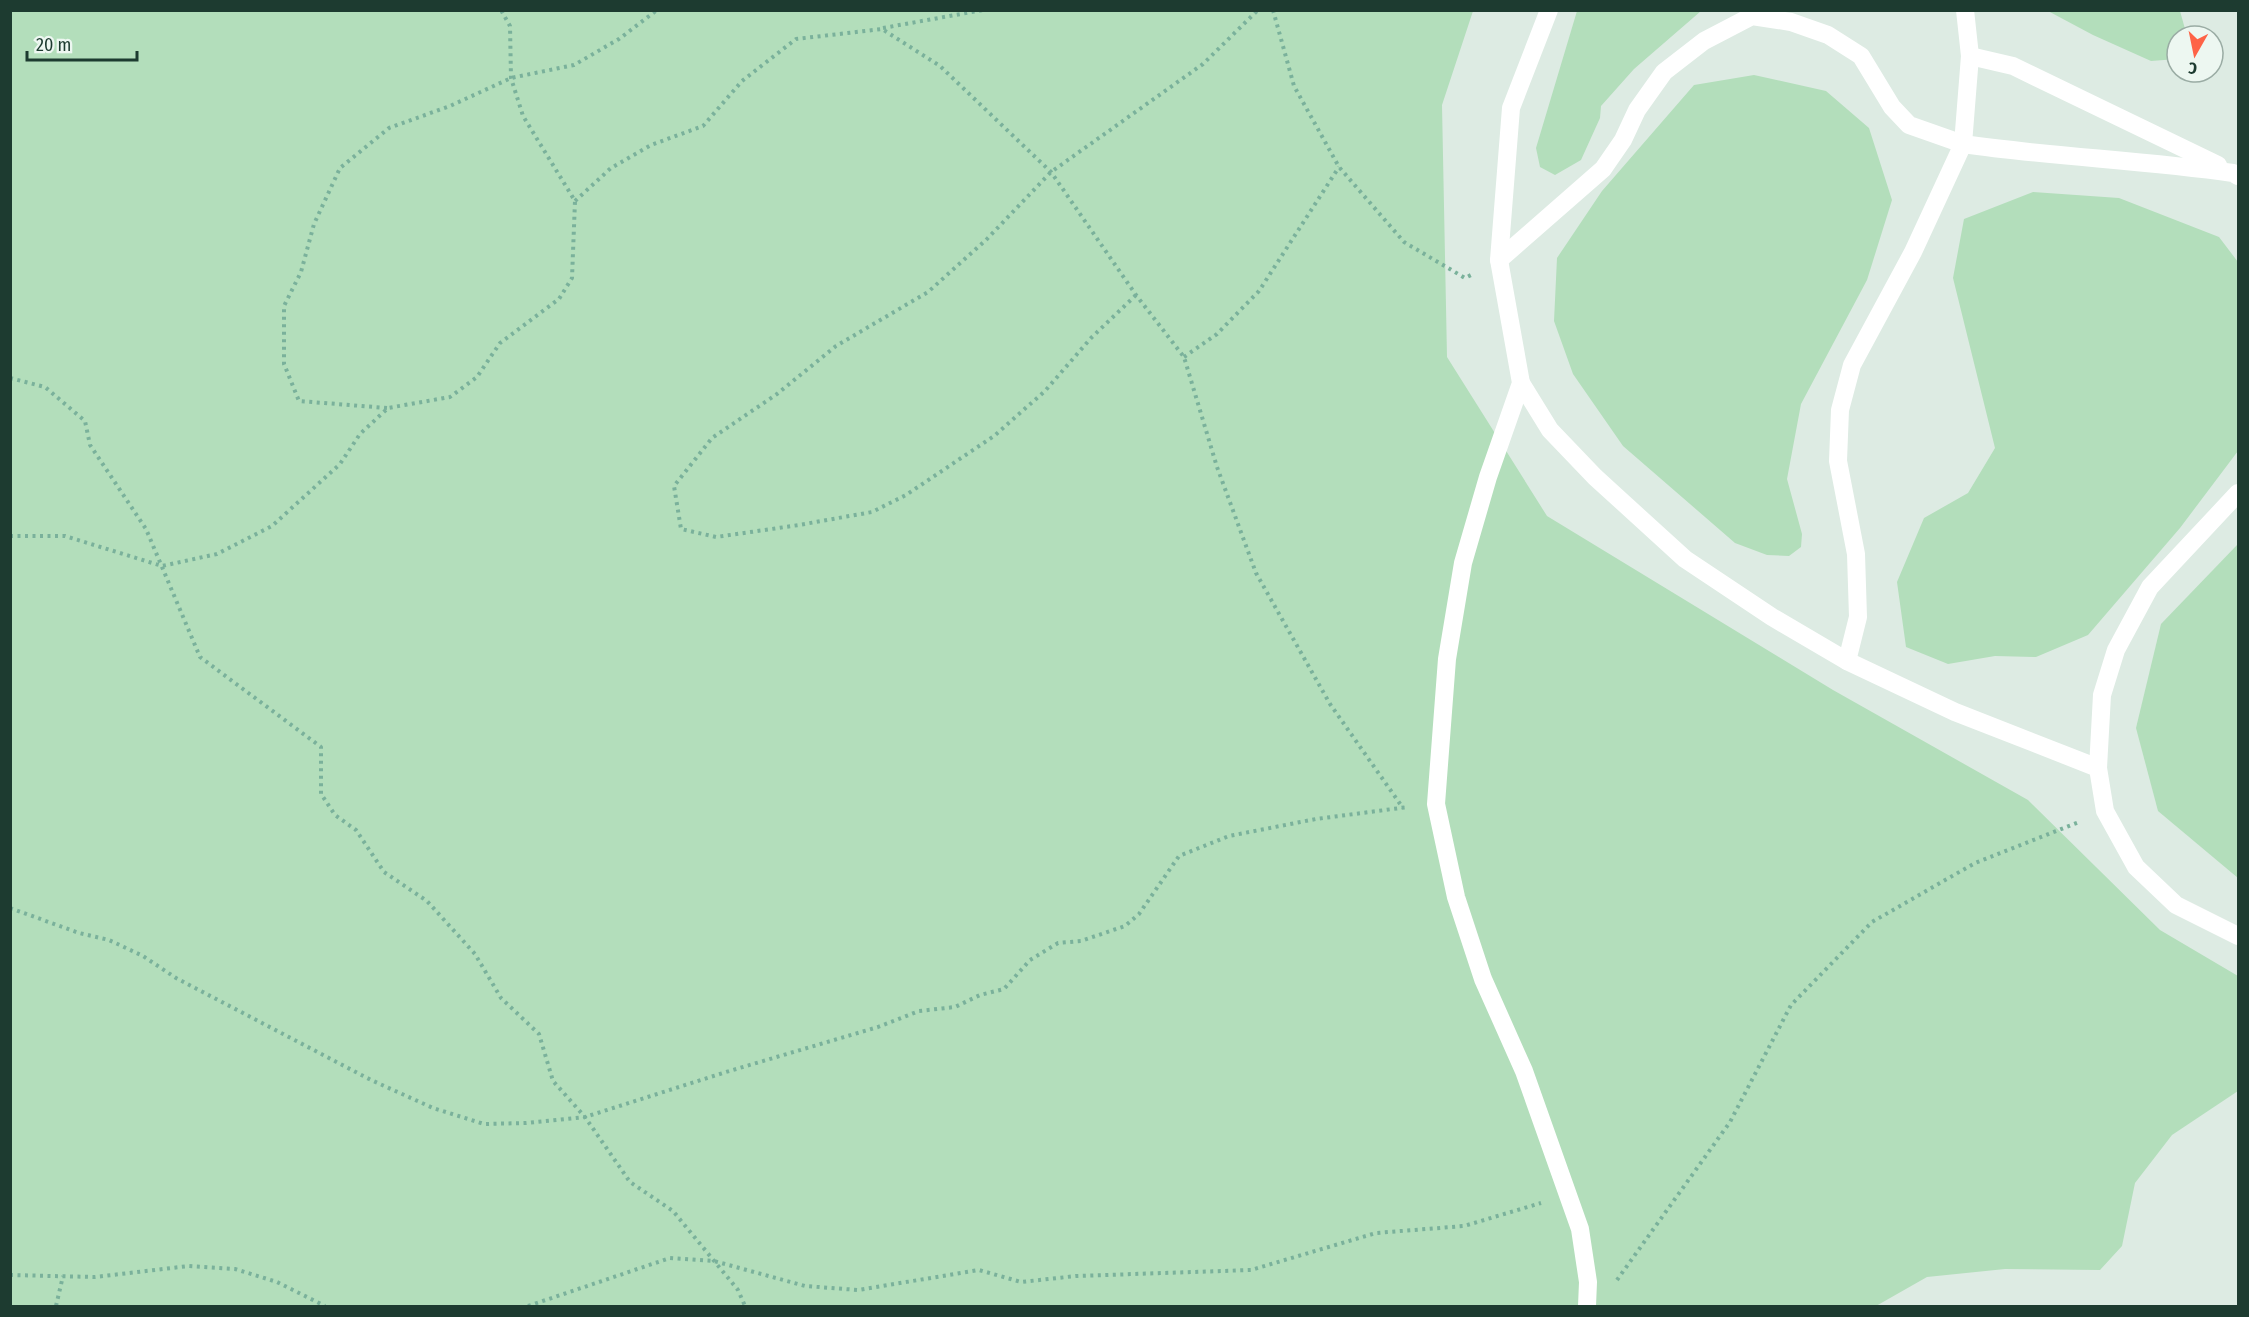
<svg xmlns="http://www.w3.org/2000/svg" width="2249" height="1317" viewBox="0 0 2249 1317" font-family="'Fira Sans Condensed',sans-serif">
<rect width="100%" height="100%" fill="#ddebe3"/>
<g fill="#b3debb">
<path d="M10 11H1473L1442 105 1447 357 1547 516 1833 690 2028 800 2160 930 2238 976V1091L2172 1135 2135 1183 2122 1246 2100 1270 2005 1269 1927 1277 1876 1306H11Z"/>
<path d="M1577 11H1701L1634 69 1601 106 1600 118 1581 160 1555 175 1540 167 1536 148Z"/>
<path d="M2048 11H2180L2187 36H2177V59L2151 61 2093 35Z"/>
<path d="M1754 75 1826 91 1869 128 1892 200 1867 280 1801 404 1787 479 1802 534 1801 547 1789 556 1767 555 1735 543 1623 446 1573 374 1554 321 1557 258 1602 191 1694 85Z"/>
<path d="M2033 192 2119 198 2219 237 2238 262V451L2180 528 2088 635 2036 657 1995 656 1948 664 1906 647 1897 582 1924 518 1968 493 1995 448 1953 278 1964 219Z"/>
<path d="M2238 544V878L2158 811 2136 728 2161 624Z"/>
</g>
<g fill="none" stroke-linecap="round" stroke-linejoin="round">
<g stroke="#7ab19b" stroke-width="4" stroke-dasharray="3 4.5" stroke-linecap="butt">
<path d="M1273 10 1294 86 1339 167 1404 242 1465 278 1473 274"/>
<path d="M883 28 983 10"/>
<path d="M575 201 611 168 651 145 703 126 742 81 796 39 882 29 940 66 1051 172 1136 295 1184 357 1217 467 1256 573 1330 704 1403 808"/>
<path d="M1136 295 1091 338 1045 391 994 436 906 495 872 512 799 525 716 537 681 529 674 486 712 438 777 394 836 346 928 292 986 240 1051 172 1203 64 1258 10"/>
<path d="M1184 357 1217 334 1259 291 1339 167"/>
<path d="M10 378 45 387 85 421 90 445 146 529 200 657 321 747V794L335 815 356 830 384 872 427 901 475 954 501 998 539 1034 553 1081 585 1117 630 1182 673 1211 738 1290 745 1306"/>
<path d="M387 408 299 401 284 364V306L301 272 314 224 340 168 389 128 450 106 511 78 574 65 619 39 657 10"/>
<path d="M10 536H65L162 566 217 554 272 526 340 464 360 434 388 408 450 397 477 377 500 343 559 299 572 278 575 201 523 116 511 78 510 26 501 10"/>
<path d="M10 908 79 933 109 940 143 956 176 978 371 1080 433 1108 484 1124 526 1123 585 1117 726 1072 878 1027 919 1011 955 1007 980 995 1004 989 1030 960 1058 943 1081 941 1125 926 1139 914 1179 856 1229 836 1316 819 1408 807"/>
<path d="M10 1275 95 1277 189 1266 235 1269 277 1282 325 1306"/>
<path d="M1617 1280 1730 1122 1791 1005 1872 922 1975 863 2079 822"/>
<path d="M56 1306 63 1276"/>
<path d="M528 1306 670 1258 714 1261 805 1286 858 1290 979 1270 1021 1282 1076 1276 1251 1270 1376 1233 1464 1226 1541 1203"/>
</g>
<g stroke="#fff" stroke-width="18">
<path d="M1549 10 1511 108 1499 260 1521 383 1488 477 1463 563 1447 659 1436 804 1456 897 1483 979 1524 1071 1580 1229 1588 1282 1587 1306"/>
<path d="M1965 10 1970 56 1963 144C2053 157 2143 160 2233 173L2238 176"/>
<path d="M1970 56 2013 66 2218 165"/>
<path d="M1499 260 1603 169 1623 140 1637 110 1664 72 1704 41 1752 16 1791 22 1828 35 1861 56 1892 107 1909 125 1963 144 1913 252 1852 365 1840 410 1838 461 1856 554 1858 617 1847 661"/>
<path d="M1521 383 1550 430 1595 477 1685 559 1772 617 1847 661 1955 712 2098 768"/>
<path d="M2238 493 2150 587 2116 650 2102 695 2098 768 2105 811 2136 867 2176 905 2238 936"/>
</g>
</g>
<rect width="2249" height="1317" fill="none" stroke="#1d3b30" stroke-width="24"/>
<g transform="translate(2195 54) rotate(189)"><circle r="28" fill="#edf7f1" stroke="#9aaca4" stroke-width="1.5"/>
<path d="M0-4.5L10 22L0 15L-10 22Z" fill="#fe6347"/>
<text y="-9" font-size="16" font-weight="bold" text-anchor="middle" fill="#1d3b30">С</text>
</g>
<path d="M27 51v9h110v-9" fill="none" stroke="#1d3b30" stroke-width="3"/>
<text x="36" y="51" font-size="18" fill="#1d3b30" stroke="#edf7f1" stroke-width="4.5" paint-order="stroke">20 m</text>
</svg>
